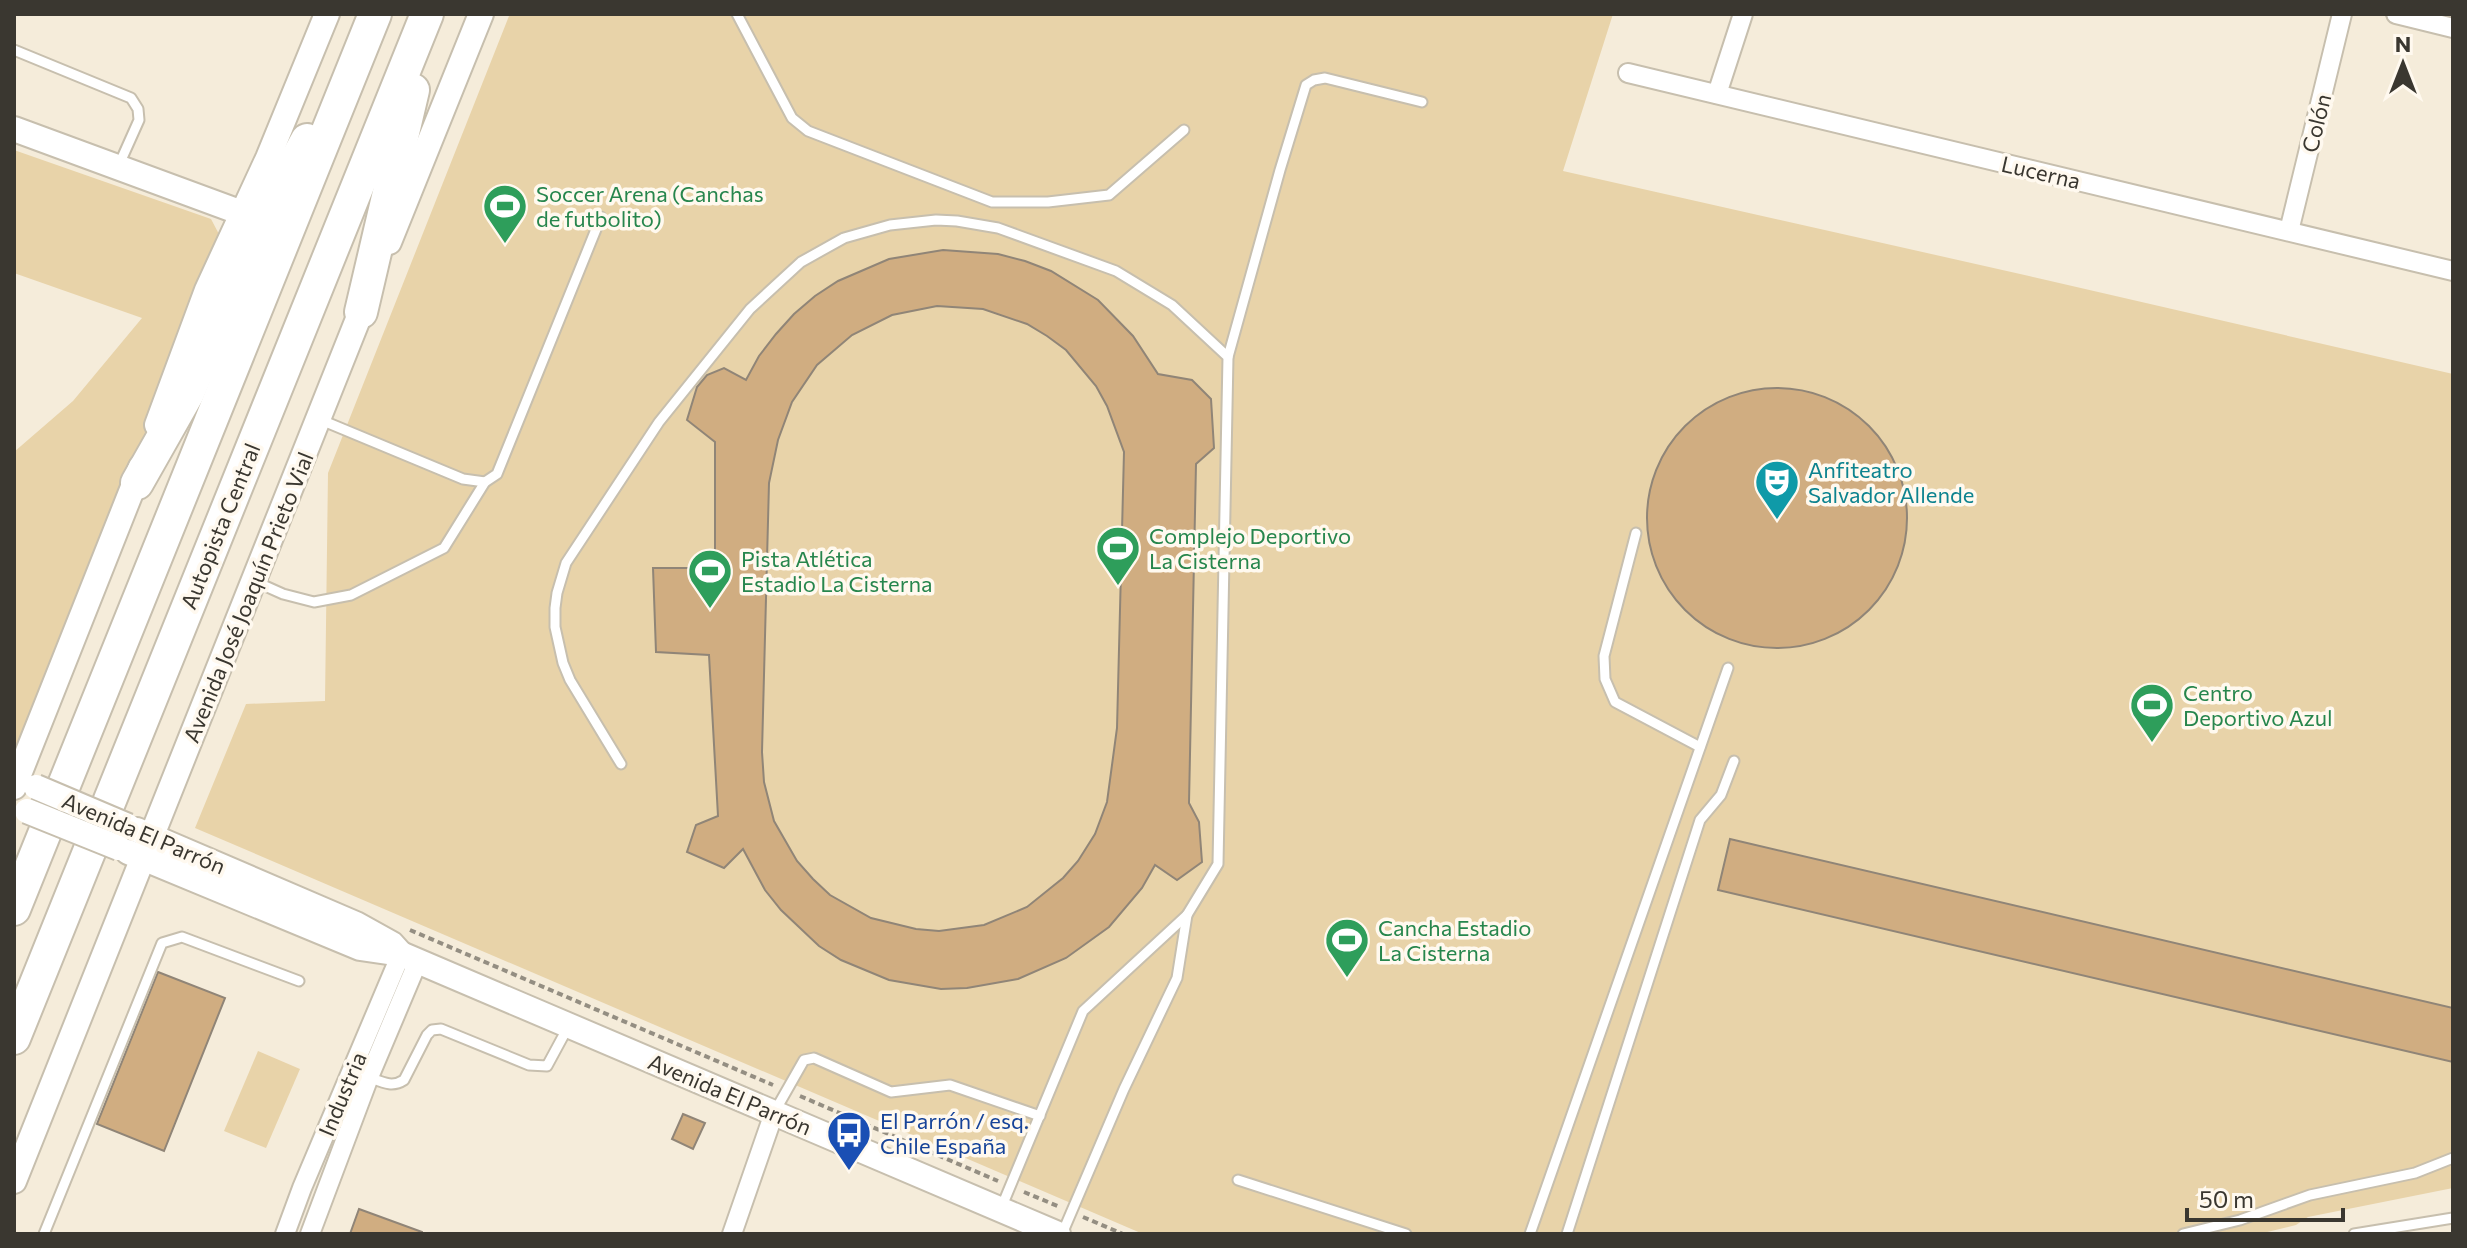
<svg xmlns="http://www.w3.org/2000/svg" width="2467" height="1248" viewBox="0 0 2467 1248" font-family="Commissioner,sans-serif">
<rect width="100%" height="100%" fill="#f5ecda"/>
<g fill="#e8d3a9">
<path d="M505 14H1613L1563 171 2029 276 2453 374V1188L2308 1217 2296 1225 2259 1234H1143L195 828 246 704 325 701 328 473 509 16Z"/>
<path d="M14 150 211 219 221 238 89 582 20 749H14V452L73 401 142 318 14 273Z"/>
<path d="M258 1051 300 1069 266 1148 224 1131Z"/>
</g>
<g fill="#d0ad81" stroke="#908577" stroke-width="2" fill-rule="evenodd">
<path d="M943 250 998 254 1025 261 1051 271 1098 300 1133 336 1158 374 1192 380 1211 399 1214 448 1196 464 1189 803 1199 822 1202 862 1177 880 1155 865 1142 888 1109 927 1066 958 1018 979 967 988 941 989 889 980 841 960 819 946 781 910 765 890 743 849 724 868 687 852 696 825 718 816 709 655 656 652 653 568H715V442L687 420 697 387 707 375 724 368 746 380 759 356 776 334 794 314 815 296 838 281 889 259ZM937 306 983 309 1027 324 1047 336 1066 350 1096 386 1107 406 1124 452 1117 728 1107 802 1095 834 1078 861 1063 878 1027 907 984 925 939 931 916 929 871 918 830 895 813 879 797 861 774 821 764 782 762 752 769 483 778 440 792 402 817 365 852 335 892 315Z"/>
<circle cx="1777" cy="518" r="130"/>
<path d="M1730 839 2453 1008V1062L1718 890Z"/>
<path d="M158 972 225 998 164 1151 97 1124Z"/>
<path d="M683 1114 705 1123 693 1149 672 1139Z"/>
<path d="M359 1209 422 1232V1234H350Z"/>
</g>
<g fill="none" stroke-linecap="round" stroke-linejoin="round">
<g stroke="#c7bfae" stroke-width="13">
<g id="lane">
<path d="M737 14 792 118 808 131 992 202H1048L1109 195 1184 130"/>
<path d="M14 50 131 98 138 109 139 120 118 167"/>
<path d="M1228 357 1280 170 1306 85 1314 80 1325 78 1422 102"/>
<path d="M321 420 463 479 485 482 497 474 601 217"/>
<path d="M1636 533 1604 656 1605 679 1615 702 1700 747"/>
<path d="M254 581 283 594 314 602 351 595 444 548 485 482"/>
<path d="M621 764 570 680 563 663 555 627V608L557 593 566 563 659 422 750 309 801 262 844 238 890 225 936 220 957 221 998 228 1116 271 1172 305 1228 357 1218 864 1187 915 1083 1011 1002 1206"/>
<path d="M369 1077C382 1082 392 1088 404 1080L427 1035 432 1030 441 1029 529 1065 547 1066 567 1029"/>
<path d="M775 1111 804 1060 814 1058 891 1092 950 1085 1040 1116"/>
<path d="M1238 1180 1406 1234"/>
<path d="M44 1234 162 943 182 937 299 981"/>
<path d="M1062 1234 1124 1089 1177 978 1187 915"/>
<path d="M1530 1234 1728 668"/>
<path d="M1567 1234 1700 820 1721 795 1734 761"/>
<path d="M2183 1234 2240 1220 2310 1195 2415 1173 2453 1158"/>
<path d="M2354 1234 2453 1218"/>
</g>
</g>
<g stroke="#c7bfae" stroke-width="22">
<g id="street">
<path d="M2396 14 2453 28"/>
<path d="M1628 73 2453 271"/>
<path d="M1717 94 1743 14"/>
<path d="M2289 231 2342 14"/>
<path d="M285 1234 302 1188 401 954"/>
<path d="M310 1234 369 1077 418 961"/>
<path d="M732 1234 774 1113"/>
</g>
</g>
<g stroke="#c7bfae" stroke-width="28">
<g id="secondary">
<path d="M14 129 242 213"/>
<path d="M389 242 481 14"/>
<path d="M157 425 207 290 268 158 327 14"/>
<path d="M14 787 141 467"/>
<path d="M137 830 356 924 392 944 401 954"/>
<path d="M128 852 360 948 401 954 1058 1234"/>
<path d="M14 1181 366 299"/>
</g>
</g>
<g stroke="#c7bfae" stroke-width="36">
<g id="highway">
<path d="M361 312 413 90"/>
<path d="M137 483 188 393 253 238 307 140"/>
<path d="M14 909 375 14"/>
<path d="M14 1038 427 14"/>
</g>
</g>
<g stroke="#948e82" stroke-width="4" stroke-dasharray="6 4" stroke-linecap="butt">
<path d="M410 930 773 1085"/>
<path d="M800 1096 998 1181"/>
<path d="M1024 1192 1060 1207"/>
<path d="M1083 1217 1123 1234"/>
</g>
<use href="#lane" stroke="#fff" stroke-width="9"/>
<use href="#street" stroke="#fff" stroke-width="18"/>
<use href="#secondary" stroke="#fff" stroke-width="24"/>
<use href="#highway" stroke="#fff" stroke-width="32"/>
<g stroke="#c7bfae" stroke-width="28" stroke-linecap="butt">
<g id="secondary-bridge">
<path d="M36 787 128 826"/>
<path d="M27 811 119 848"/>
</g>
</g>
<use href="#secondary-bridge" stroke="#fff" stroke-width="24"/>
</g>
<defs>
<g id="stadium-pin" transform="scale(2.3)"><path d="M0 17L-7.5 6A9.5 9.5 0 1 1 7.5 6Z" fill="#2e9e5b" stroke="#fff9ef"/><path d="M0-5a6.5 5 0 1 0 0 10a6.5 5 0 1 0 0-10ZM-3.5-1.8h7v3.6h-7Z" fill="#fff"/></g>
<g id="theatre-pin" transform="scale(2.3)"><path d="M0 17L-7.5 6A9.5 9.5 0 1 1 7.5 6Z" fill="#0f9aa8" stroke="#fff9ef"/><path d="M-5-5.5Q0-4 5-5.5V0Q5 5 0 6Q-5 5-5 0ZM-3.3-2.5H-1v1.5H-3.3ZM1-2.5H3.3v1.5H1ZM-2.8 1Q0 5.5 2.8 1Z" fill="#fff"/></g>
<g id="bus-pin" transform="scale(2.3)"><path d="M0 17L-7.5 6A9.5 9.5 0 1 1 7.5 6Z" fill="#1a4fb4" stroke="#fff9ef"/><path d="M-5-6H5V4H4V6H2V4H-2V6H-4V4H-5ZM-3.5-4V0h7V-4ZM-3.5 1.2v1.5H-2V1.2ZM2 1.2v1.5H3.5V1.2Z" fill="#fff"/></g>
</defs>
<g fill-rule="evenodd">
<use href="#stadium-pin" x="505" y="206"/>
<use href="#theatre-pin" x="1777" y="482"/>
<use href="#stadium-pin" x="1118" y="548"/>
<use href="#stadium-pin" x="710" y="571"/>
<use href="#stadium-pin" x="2152" y="705"/>
<use href="#stadium-pin" x="1347" y="940"/>
<use href="#bus-pin" x="849" y="1133"/>
</g>
<g text-anchor="middle" dominant-baseline="central" stroke-width="7" stroke-linejoin="round" paint-order="stroke">
<g font-size="22" fill="#3a3730" stroke="#fff9ef">
<text transform="translate(2316 123) rotate(-76)">Colón</text>
<text transform="translate(2041 172) rotate(13)">Lucerna</text>
<text transform="translate(220 526) rotate(-68)">Autopista Central</text>
<text transform="translate(248 597) rotate(-68)">Avenida José Joaquín Prieto Vial</text>
<text transform="translate(144 833) rotate(23)">Avenida El Parrón</text>
<text transform="translate(342 1094) rotate(-67)">Industria</text>
<text transform="translate(730 1094) rotate(23)">Avenida El Parrón</text>
</g>
<g font-size="22" fill="#27864d" stroke="#fff9ef" text-anchor="start">
<text x="536" y="193">Soccer Arena (Canchas<tspan x="536" dy="25">de futbolito)</tspan></text>
<text x="1149" y="535">Complejo Deportivo<tspan x="1149" dy="25">La Cisterna</tspan></text>
<text x="741" y="558">Pista Atlética<tspan x="741" dy="25">Estadio La Cisterna</tspan></text>
<text x="2183" y="692">Centro<tspan x="2183" dy="25">Deportivo Azul</tspan></text>
<text x="1378" y="927">Cancha Estadio<tspan x="1378" dy="25">La Cisterna</tspan></text>
</g>
<g font-size="22" fill="#0d838f" stroke="#fff9ef" text-anchor="start">
<text x="1808" y="469">Anfiteatro<tspan x="1808" dy="25">Salvador Allende</tspan></text>
</g>
<g font-size="22" fill="#164399" stroke="#fff9ef" text-anchor="start">
<text x="880" y="1120">El Parrón / esq.<tspan x="880" dy="25">Chile España</tspan></text>
</g>
</g>
<rect width="2467" height="1248" fill="none" stroke="#3a3730" stroke-width="32"/>
<g transform="translate(2403 64)" stroke="#fff9ef" stroke-width="6" paint-order="stroke">
<path d="M0-6L14 30L0 20L-14 30Z" fill="#3a3730"/>
<text y="-12" font-size="22" font-weight="bold" text-anchor="middle" fill="#3a3730">N</text>
</g>
<path d="M2187 1208v12h156v-12" fill="none" stroke="#3a3730" stroke-width="4"/>
<text x="2199" y="1208" font-size="24" fill="#3a3730" stroke="#fff9ef" stroke-width="6" paint-order="stroke">50 m</text>
</svg>
